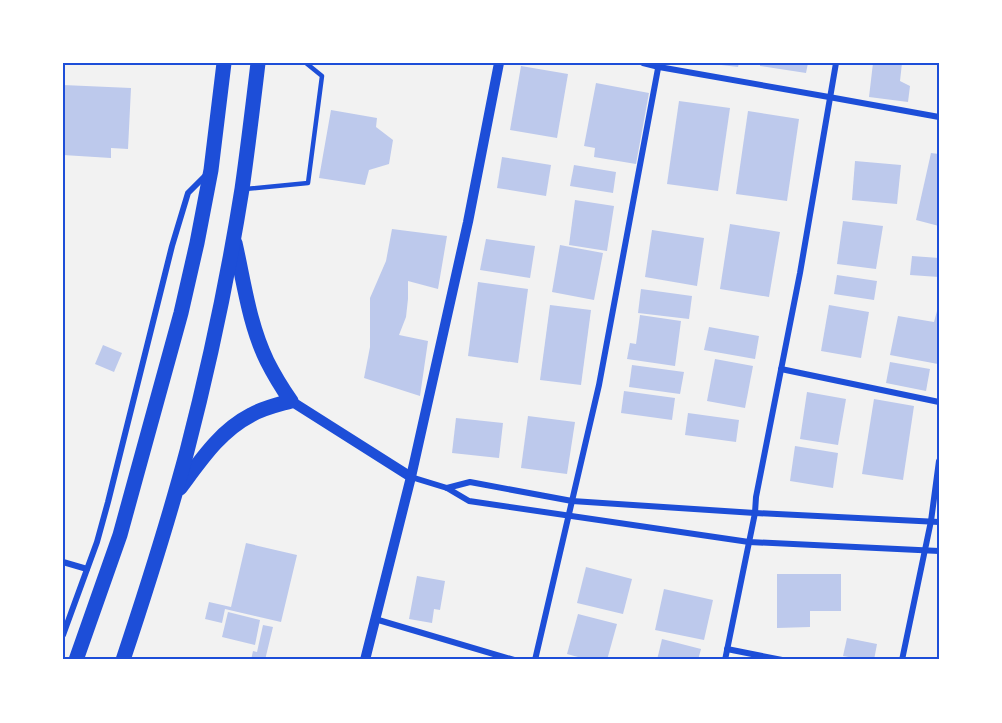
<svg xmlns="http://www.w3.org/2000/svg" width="1002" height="723" viewBox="0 0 1002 723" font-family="Helvetica,sans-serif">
<rect width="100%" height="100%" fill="#f2f2f2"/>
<g fill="#bdc9ec">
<path d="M713 63H739L738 67 713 64Z"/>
<path d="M760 63H808L806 73 760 66Z"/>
<path d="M873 63H902L900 81 910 86 908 102 869 97Z"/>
<path d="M521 66 568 74 557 138 510 130Z"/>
<path d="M596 83 649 93 636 164 594 157 595 148 584 146Z"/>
<path d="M63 85 131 88 128 149 111 148V158L63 155Z"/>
<path d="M679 101 730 108 718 191 667 184Z"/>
<path d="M331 110 377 118 376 127 393 140 389 164 369 170 365 185 319 178Z"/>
<path d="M748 111 799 119 787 201 736 194Z"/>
<path d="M931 153 939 154V226L916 220Z"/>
<path d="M502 157 551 165 546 196 497 188Z"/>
<path d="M855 161 901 165 897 204 852 200Z"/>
<path d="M574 165 616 172 613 193 570 186Z"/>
<path d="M575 200 614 206 607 251 569 245Z"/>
<path d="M843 221 883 226 876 269 837 264Z"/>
<path d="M730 224 780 232 769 297 720 289Z"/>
<path d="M392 229 447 236 438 289 408 281V299L406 317 399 335 428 341 420 396 364 378 370 347V298L386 261Z"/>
<path d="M652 230 704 238 697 286 645 277Z"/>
<path d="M486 239 535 246 530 278 480 270Z"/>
<path d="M560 245 603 253 594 300 552 292Z"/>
<path d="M912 256 939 258V277L910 275Z"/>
<path d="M837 275 877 281 874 300 834 294Z"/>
<path d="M478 282 528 289 518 363 468 356Z"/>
<path d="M641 289 692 296 689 319 638 313Z"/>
<path d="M550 305 591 310 581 385 540 380Z"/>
<path d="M829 305 869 312 861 358 821 351Z"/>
<path d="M937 311H939L938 364 890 355 898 316 934 322Z"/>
<path d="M640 315 681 321 675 366 627 359 630 343 636 344Z"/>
<path d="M709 327 759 336 755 359 704 350Z"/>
<path d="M103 345 122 353 114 372 95 364Z"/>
<path d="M715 359 753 366 745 408 707 401Z"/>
<path d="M890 362 930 369 926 391 886 383Z"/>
<path d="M632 365 684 372 680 394 629 387Z"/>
<path d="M624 391 675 398 672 420 621 413Z"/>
<path d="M807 392 846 399 838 445 800 439Z"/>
<path d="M874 399 914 406 903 480 862 474Z"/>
<path d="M688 413 739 420 736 442 685 435Z"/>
<path d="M528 416 575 422 567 474 521 468Z"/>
<path d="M456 418 503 423 499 458 452 453Z"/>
<path d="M795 446 838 453 833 488 790 481Z"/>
<path d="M246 543 297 555 281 622 225 609 222 623 205 619 209 602 231 607Z"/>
<path d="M586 567 632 579 623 614 577 603Z"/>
<path d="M777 574H841V611H810V627L777 628Z"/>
<path d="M417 576 445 581 440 610 434 609 432 623 409 619Z"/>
<path d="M664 589 713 600 704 640 655 630Z"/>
<path d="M228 612 260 620 255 645 222 637Z"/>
<path d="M578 614 617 624 607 660H589L567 654Z"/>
<path d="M263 625 273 627 265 660H251L253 651 257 652Z"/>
<path d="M847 638 877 644 874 660H866L843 656Z"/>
<path d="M662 639 701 649 698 660H657Z"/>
</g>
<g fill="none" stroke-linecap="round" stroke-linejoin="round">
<path stroke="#1d4ed8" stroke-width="4.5" d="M245 189 308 183 322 76 306 63"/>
<g stroke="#1d4ed8" stroke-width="6">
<path d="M643 63 659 67 829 97 939 117"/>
<path d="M781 369 939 402"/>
<path d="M411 477 447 488 469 501 749 542 939 551"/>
<path d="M447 488 470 482 572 501 755 513 939 522"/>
<path d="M63 562 87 569"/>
<path d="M375 619 514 660"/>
<path d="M63 635 97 542 108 502 172 246 188 193 206 175"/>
<path d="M727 649 782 660"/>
<path d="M535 660 599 385 659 63"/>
<path d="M725 660 755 513 756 497 800 273 836 63"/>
<path d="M902 660 931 521 939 461"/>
</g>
<g stroke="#1d4ed8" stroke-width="10">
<path d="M291 401 411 477"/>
<path d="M365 660 411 477 468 222 499 63"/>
</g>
<g stroke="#1d4ed8" stroke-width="15">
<path d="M180 488C201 460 220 431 251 415 263 408 277 405 291 401 282 388 274 375 267 361 249 324 244 282 235 243"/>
<path d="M76 660 120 535 181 313 197 243 211 170 224 63"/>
<path d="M123 660C146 591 168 522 187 451 209 366 228 277 242 189 248 147 253 105 258 63"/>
</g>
</g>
<rect width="1002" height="723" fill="none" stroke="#ffffff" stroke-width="129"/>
<rect x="64" y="64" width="874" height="594" fill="none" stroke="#1d4ed8" stroke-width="2"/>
</svg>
